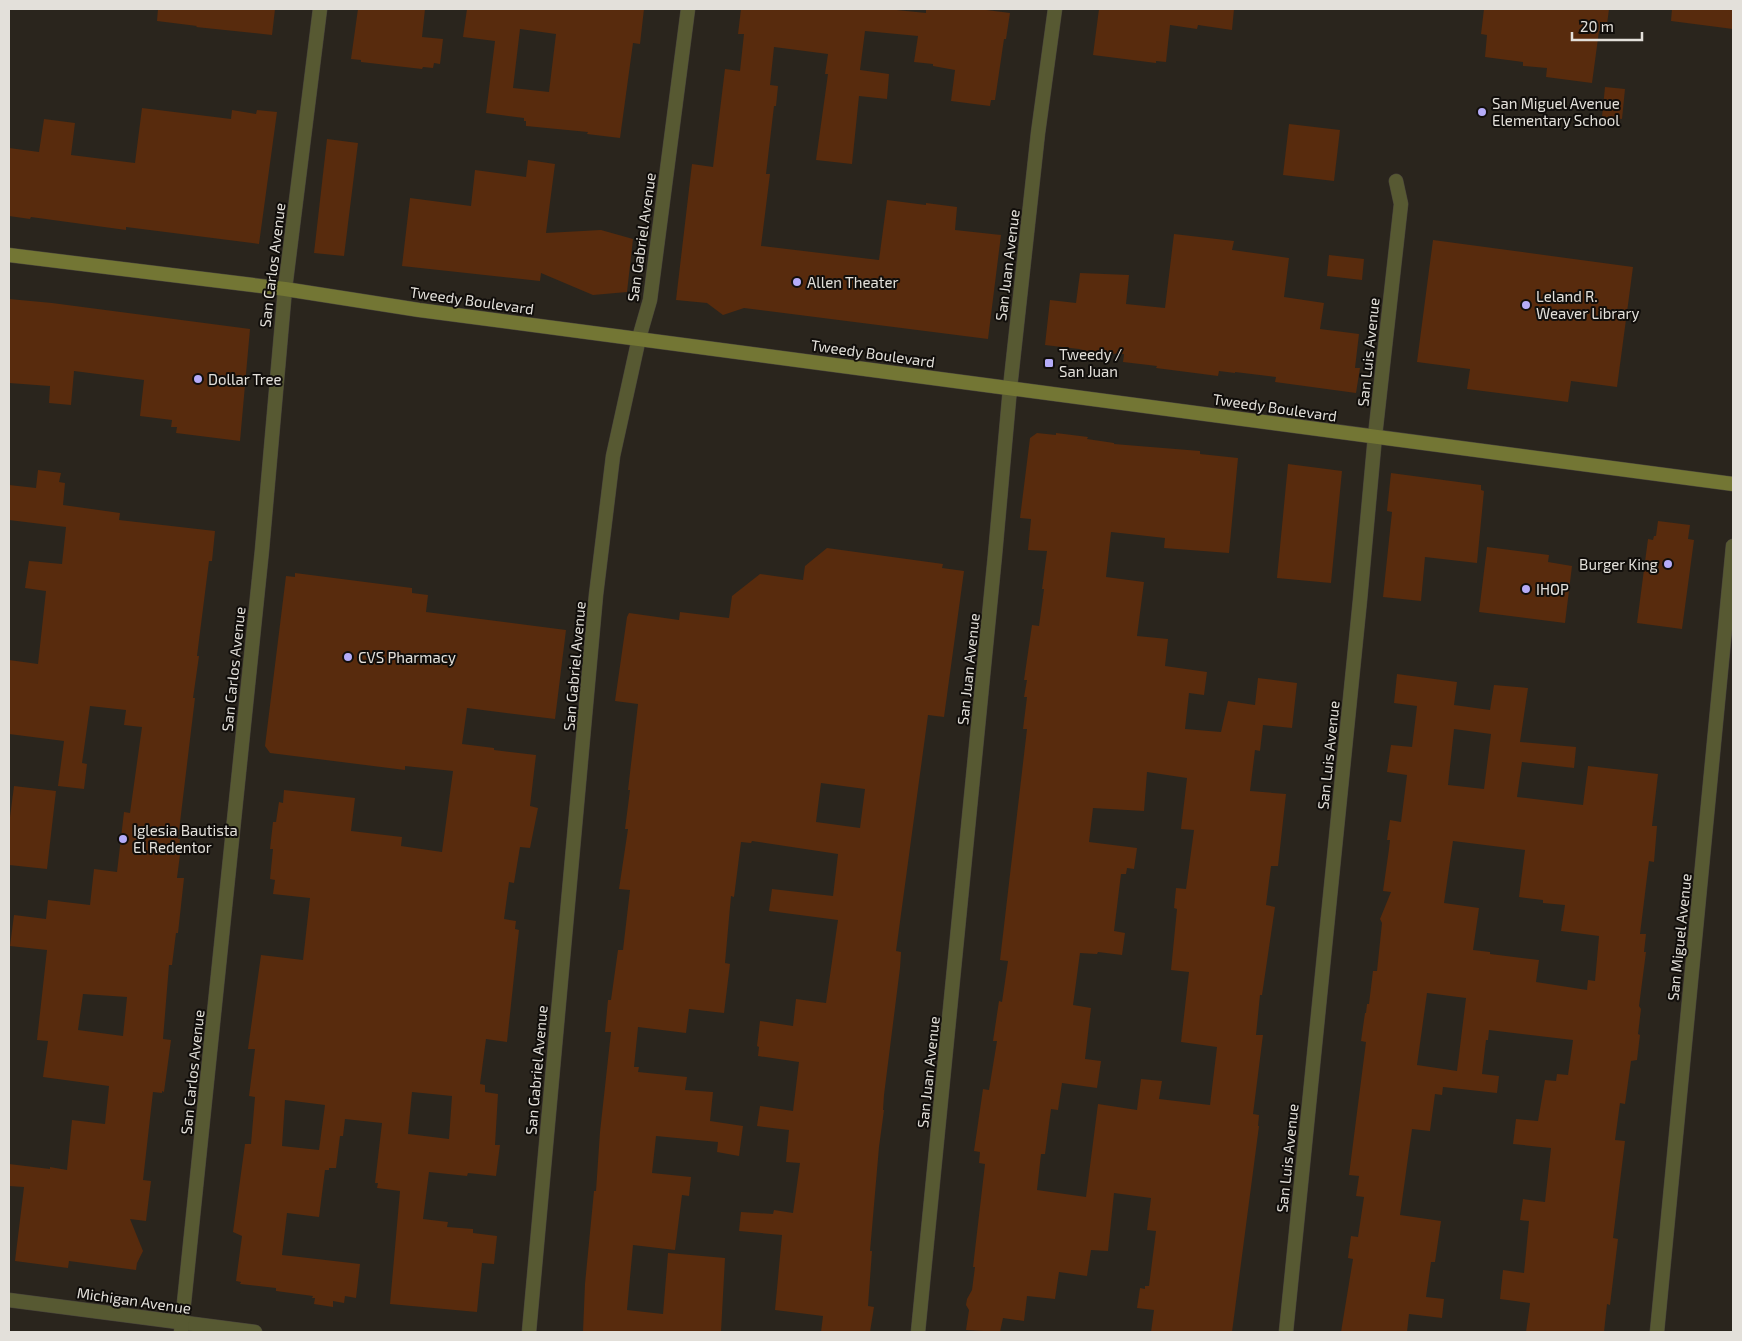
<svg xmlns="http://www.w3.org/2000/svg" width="1742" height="1341" viewBox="0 0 1742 1341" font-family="'Exo 2',sans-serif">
<rect width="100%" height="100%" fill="#2a251d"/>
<g fill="#582b0d" fill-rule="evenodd">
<path d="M158 9H275L272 35 196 27 197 26 157 21Z"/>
<path d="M358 9H425L422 37 443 39 440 64 434 63 433 68 423 67 422 69 361 62V60L351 59Z"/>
<path d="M467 9H644L640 44 633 43 620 138 587 134 588 132 526 126V121H524V118L486 113 495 41 463 37ZM520 29 556 34 549 92 513 88Z"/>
<path d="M741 9H887L926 13V9H979L1010 13 1006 39H1004L995 100H991L990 106 951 101 955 70 933 66V64L914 62 918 36 865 31 860 70 889 74 887 99 859 96 852 164 816 160 828 74H825L828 54 774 47 770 85 778 86 776 106H774L766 174H770L761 246 879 260 887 200 926 205V203L957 207 955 230 1001 235 988 339 744 308 723 315 707 303 676 300 692 164 713 167 725 69 740 71 744 34H738Z"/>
<path d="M1099 9H1234L1232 30 1198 25 1197 29 1170 25 1166 62 1156 61V63L1093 55Z"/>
<path d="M1484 9H1609L1606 32 1599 31 1592 83 1546 77 1547 68 1523 66V62L1485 57 1487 35 1481 34Z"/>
<path d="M1672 9H1733V29L1671 21Z"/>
<path d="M1605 87 1625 89 1622 119 1602 117Z"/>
<path d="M142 108 231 119 232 110 256 114 257 110 277 112 259 244 126 227V230L31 217 30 219 9 216V148L39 152 44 119 75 123 71 155 135 163Z"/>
<path d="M1289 124 1340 130 1334 181 1283 175Z"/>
<path d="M327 139 358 143 344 256 314 253Z"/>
<path d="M528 160 555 164 546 233 601 230 633 239 627 292 593 295 541 273 540 281 402 266 410 198 471 206 475 170 526 177Z"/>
<path d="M1174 234 1234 241 1232 250 1289 258 1284 297 1324 303 1320 329 1359 334 1355 368H1360L1356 393 1275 382 1276 377 1235 372V373L1219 371 1218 376 1156 368 1157 366 1123 362 1124 354 1094 353 1079 349 1045 345 1050 300 1076 303 1080 273 1129 275 1126 304 1165 308Z"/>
<path d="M1433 240 1633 267 1617 387 1571 381 1568 402 1467 389 1470 369 1417 362Z"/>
<path d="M1329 255 1364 259 1362 280 1327 276Z"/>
<path d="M9 299 52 303 250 329 240 441 176 433 177 427H171L172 420 140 416 144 380 74 371 71 405 49 403 50 386 9 383Z"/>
<path d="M1037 433 1056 435V433L1088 437 1087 439 1114 443V444L1200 451V454L1238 458 1229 553 1164 548 1165 538 1111 532 1106 577 1144 582 1137 636 1168 639 1165 666 1207 672 1204 695 1189 693 1185 729 1221 732 1228 701 1255 705 1258 678 1297 683 1292 728 1263 725 1260 751 1255 750 1250 791 1286 794 1278 866H1271L1266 905 1275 907 1262 995H1260L1256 1035H1263L1253 1114 1259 1115 1258 1126H1259L1232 1332H1151L1154 1310 1137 1308 1140 1288 1145 1289V1286H1149L1156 1231 1147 1230 1151 1198 1114 1193 1108 1251 1091 1250 1087 1276 1059 1272 1055 1299 1027 1296 1024 1321 1003 1318 1000 1332 966 1330 969 1310 966 1305 967 1299 972 1290 975 1267H973L985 1164 979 1163 980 1152 974 1151 983 1089 989 1090 997 1041H993L999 1001 1002 1002 1008 961 1000 960 1027 729H1023L1027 697H1024L1027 680H1024L1032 625 1039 626 1044 589H1042L1047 551 1028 550 1031 519 1020 518 1030 438ZM1147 772 1187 778 1181 829 1194 830 1186 889 1176 888 1174 908 1177 909 1171 970 1189 972 1181 1042 1217 1047 1210 1105 1159 1099 1162 1081 1141 1079 1137 1110 1098 1104 1086 1197 1037 1190 1041 1154H1045L1051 1109 1058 1110 1062 1083 1097 1088 1101 1061 1085 1059 1091 1008 1073 1005 1080 953 1097 954 1098 952 1122 955 1125 933 1114 931 1121 874H1126L1127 868 1134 869 1137 848 1089 842 1093 808 1144 811Z"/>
<path d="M1288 464 1342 471 1331 583 1277 578Z"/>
<path d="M38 470 61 473 59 482 65 483 63 505 120 513 119 520 215 531 212 561H209L197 656H199L193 698H195L178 839H180L179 847H181L177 878H184L178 933H176L172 965H169L163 1039 171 1040 164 1092 162 1091V1093L153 1092 143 1180 151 1181 146 1221 130 1219 143 1251 137 1263 136 1270 69 1261 68 1268 15 1261 24 1187 9 1186V1164L50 1169V1167L67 1170 72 1120 105 1124 109 1086 43 1077 48 1041 37 1040 47 950 10 946 14 915 46 919 48 900 90 905 94 869 117 872 124 812 130 813 142 727 124 725 126 710 90 706 82 763 87 764 84 789 58 786 64 741 9 734V660L38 664 46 591 25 588 29 561 62 564 66 527 9 520V485L36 488ZM83 994 127 997 123 1036 78 1030Z"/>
<path d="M1391 473 1481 485V490L1484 491 1477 563 1425 557 1421 601 1383 597 1392 512 1387 511Z"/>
<path d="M1658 521 1690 525 1688 539 1694 540 1682 629 1637 623 1648 539 1653 540 1654 536H1656Z"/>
<path d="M1487 547 1549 555 1548 562 1572 566 1565 623 1479 612Z"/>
<path d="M827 548 943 564 942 568 964 571 944 717 928 715 896 951 901 952 900 968 884 1095 883 1110H884L879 1147 870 1251H872L868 1306 874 1307 870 1332H821L823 1316 775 1310 782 1235 739 1231 741 1212 773 1214 774 1210 793 1213 800 1163 786 1162 789 1130 757 1126 760 1106 793 1111 799 1062 758 1056 759 1047 757 1046 760 1021 793 1026 796 999 826 1003 838 920 769 911 772 889 833 896 838 854 752 841 751 843 741 842 734 897 731 896 725 963 730 964 724 1013 689 1009 686 1033 638 1027 634 1067H639L638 1072 687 1077 685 1090 713 1092 710 1121 743 1126 739 1156 717 1152 718 1142 656 1136 652 1173 691 1177 689 1196 682 1195 675 1250 633 1245 627 1310 663 1314 668 1253 725 1258 721 1332H583L585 1284 594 1191H596L600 1132 611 1032H605L608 1000H611L618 950H623L630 890 619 889 628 829H625L630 790H628L638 704 615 701 627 617 629 613 679 620 680 612 729 618 732 596 760 574 803 580 805 566ZM821 783 865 789 860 828 816 822Z"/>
<path d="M295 573 412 588V593L428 595 426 612 566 630 555 719 467 708 462 744 494 748V750L536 755 530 806 538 808 530 848 520 847 514 883 509 882 504 919 516 921 515 929 519 930 507 1042 486 1039 480 1084 485 1085V1092L498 1094 495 1145H500L496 1176 468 1173 467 1176 429 1172 423 1219 448 1222 447 1227 473 1229V1233L497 1236 494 1264 482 1263 477 1312 390 1304 400 1191 377 1188 378 1183H375L382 1123 345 1119 343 1136H340L336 1168H329V1170H325L319 1217 287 1213 282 1255 360 1264 356 1298 345 1296 344 1303 333 1301V1307L314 1304 315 1298H312L313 1296 276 1291V1288L240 1284 241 1282 236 1281 242 1236 233 1232 245 1144H251L255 1097 249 1096 255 1049H248L261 955 303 960 310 898 273 894 275 880 270 879 273 849H270L273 822H276L279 802 283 803 284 790 355 798 351 831 402 837 401 846 442 852 453 771 405 766V770L270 753 265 746 286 576 295 577ZM412 1092 452 1096 449 1139 408 1134ZM285 1100 325 1105 319 1150 282 1146Z"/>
<path d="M1397 674 1457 682 1454 705 1490 710 1494 685 1528 688 1520 742 1576 747 1574 768 1522 762 1517 797 1583 805 1588 766 1658 774 1652 826H1657L1654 862 1649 861 1640 934H1646L1644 952H1646L1639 1006 1641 1009 1638 1034 1640 1035 1637 1060 1631 1061 1625 1104 1620 1103 1615 1140 1625 1141 1613 1238 1618 1239 1610 1305 1607 1304 1604 1332H1526L1530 1303 1500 1299 1503 1270 1524 1273 1529 1221 1520 1220 1523 1199 1545 1202 1551 1148 1513 1144 1516 1119 1538 1121 1545 1080 1556 1081 1557 1074 1568 1075 1573 1040 1489 1030 1488 1040H1486L1482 1074 1499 1076 1497 1093 1443 1087 1442 1095 1435 1094 1430 1131 1412 1129 1400 1215 1441 1221 1435 1262H1431L1426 1297 1444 1299 1442 1318 1409 1314 1407 1332H1341L1353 1259 1348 1258 1351 1236 1358 1237 1364 1197 1356 1196 1359 1176 1349 1175 1366 1042 1361 1041 1365 1013H1366L1367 1004H1369L1373 971H1377L1382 923 1380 919 1391 892 1383 891 1389 849 1390 840H1387L1390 820 1401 822 1407 775 1387 772 1391 745 1412 747 1417 706 1394 703ZM1454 729 1491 734 1484 789 1448 785ZM1453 841 1525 850 1519 897 1543 900V903L1565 905 1561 931 1599 936 1595 981 1588 980 1587 990 1536 982 1539 960 1490 954V952L1473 950 1479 908 1444 903ZM1427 993 1466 998 1457 1071 1417 1065Z"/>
<path d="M14 786 56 791 47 869 9 865V825Z"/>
</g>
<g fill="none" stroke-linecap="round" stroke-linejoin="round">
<g stroke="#48433b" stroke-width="15">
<g id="minor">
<path d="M9 1300 255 1332"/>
<path d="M181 1332 262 550 285 289 320 9"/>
<path d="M529 1332 596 595 613 456 639 338 650 300 688 9"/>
<path d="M918 1332 995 555 1010 388 1038 133 1055 9"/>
<path d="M1286 1332 1360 600 1375 436 1401 204 1396 181"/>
<path d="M1657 1332 1733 546"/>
</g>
</g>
<g stroke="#48433b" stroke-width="15">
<path id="secondary" d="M9 255 285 289 419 310 1733 484"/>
</g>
<use href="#minor" stroke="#575932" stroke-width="14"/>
<use href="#secondary" stroke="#737634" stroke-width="14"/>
</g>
<g fill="#b5acf8" stroke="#110e0b" stroke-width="2">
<circle cx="1482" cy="112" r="5"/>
<circle cx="797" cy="282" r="5"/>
<circle cx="1526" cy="305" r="5"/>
<rect x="1044" y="358" width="10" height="10" rx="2.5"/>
<circle cx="198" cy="379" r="5"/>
<circle cx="1668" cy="564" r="5"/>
<circle cx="1526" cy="589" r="5"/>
<circle cx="348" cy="657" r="5"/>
<circle cx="123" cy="839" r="5"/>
</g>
<g text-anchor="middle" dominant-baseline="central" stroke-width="4" stroke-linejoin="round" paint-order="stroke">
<g font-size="15" fill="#e3e0da" stroke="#110e0b" text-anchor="start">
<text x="1492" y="103">San Miguel Avenue<tspan x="1492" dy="17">Elementary School</tspan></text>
<text x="807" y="282">Allen Theater</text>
<text x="1536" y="296">Leland R.<tspan x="1536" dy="17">Weaver Library</tspan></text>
<text x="1059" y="354">Tweedy /<tspan x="1059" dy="17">San Juan</tspan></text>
<text x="208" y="379">Dollar Tree</text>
<text x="1658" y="564" text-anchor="end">Burger King</text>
<text x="1536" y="589">IHOP</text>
<text x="358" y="657">CVS Pharmacy</text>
<text x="133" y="830">Iglesia Bautista<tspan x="133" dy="17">El Redentor</tspan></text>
</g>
<g font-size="15" fill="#e3e0da" stroke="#110e0b">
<text transform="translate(641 237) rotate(-82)">San Gabriel Avenue</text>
<text transform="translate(272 265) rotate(-83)">San Carlos Avenue</text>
<text transform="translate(1007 265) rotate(-83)">San Juan Avenue</text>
<text transform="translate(472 300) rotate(8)">Tweedy Boulevard</text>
<text transform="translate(1368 352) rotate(-84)">San Luis Avenue</text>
<text transform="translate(873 353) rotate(8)">Tweedy Boulevard</text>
<text transform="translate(1275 407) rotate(8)">Tweedy Boulevard</text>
<text transform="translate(574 666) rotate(-85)">San Gabriel Avenue</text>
<text transform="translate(233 669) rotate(-84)">San Carlos Avenue</text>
<text transform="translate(968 669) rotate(-84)">San Juan Avenue</text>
<text transform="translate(1328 755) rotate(-84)">San Luis Avenue</text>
<text transform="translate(1679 937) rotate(-84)">San Miguel Avenue</text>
<text transform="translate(536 1070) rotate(-85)">San Gabriel Avenue</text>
<text transform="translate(192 1072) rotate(-84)">San Carlos Avenue</text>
<text transform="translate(928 1072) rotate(-84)">San Juan Avenue</text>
<text transform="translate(1287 1158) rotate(-84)">San Luis Avenue</text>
<text transform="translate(134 1300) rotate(8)">Michigan Avenue</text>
</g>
</g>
<rect width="1742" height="1341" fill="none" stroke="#e3e0da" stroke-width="20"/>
<path d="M1572 32v8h70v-8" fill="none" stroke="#e3e0da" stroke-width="2.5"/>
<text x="1580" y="32" font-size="15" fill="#e3e0da" stroke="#110e0b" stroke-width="4" paint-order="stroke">20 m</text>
</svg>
